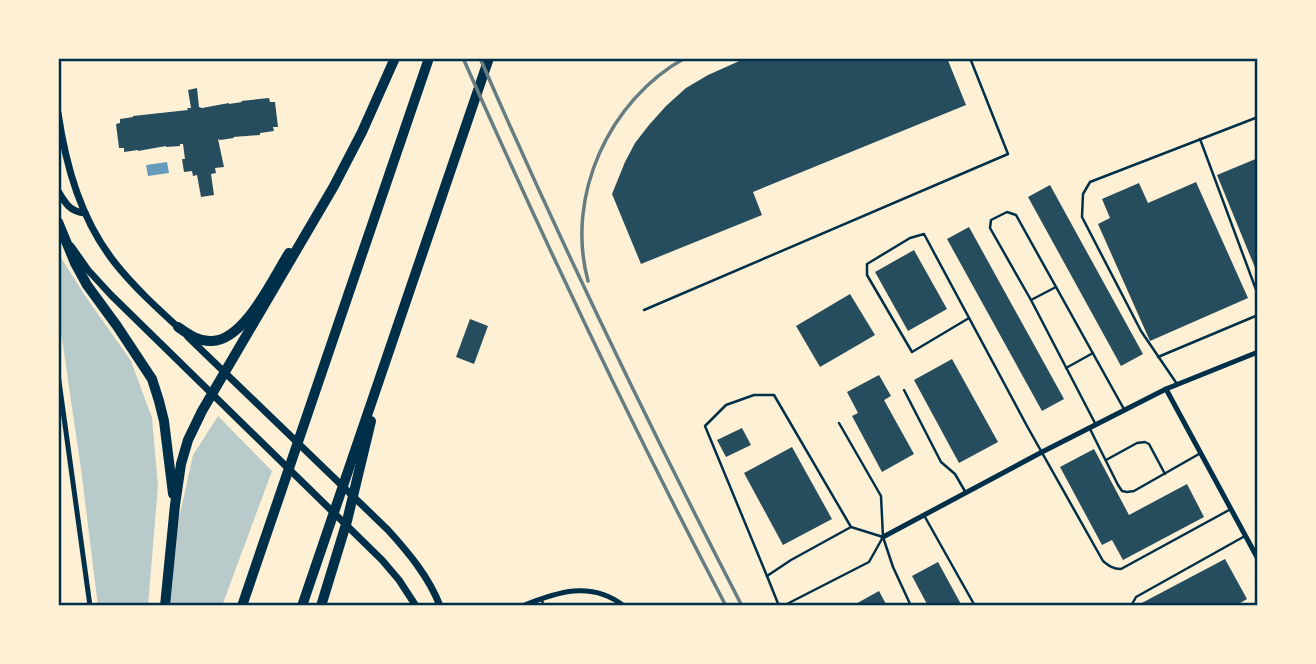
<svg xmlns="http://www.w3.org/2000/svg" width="1316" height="664" viewBox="0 0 1316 664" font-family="'Alegreya Sans',sans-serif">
<rect width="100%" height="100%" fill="#fdf0d5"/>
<g fill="#b9caca">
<path d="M58 253 86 297 131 361 152 418 158 486 148 606H98L81 469 61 332 58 324Z"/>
<path d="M218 416 272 471 222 606H170L179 518 193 455Z"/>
</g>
<path fill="#669bbc" d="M167 162 169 173 148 176 146 165Z"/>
<g fill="#264d5e">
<path d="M746 58H947L966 105 753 192 762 215 641 264 612 194 625 162 635 143 649 125 666 106 686 88 708 75Z"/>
<path d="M197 88 199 107 202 108 229 103V104L242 102 241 101 269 98 270 102H275L278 127H273L274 131 260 133V135L233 137 234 138 220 140 218 139 224 167 215 168 216 173 211 174 214 195 201 197 197 175 193 176 192 171 184 172 182 159H185L183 144H180V146L166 147V146L138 151V150L124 152V148H119L116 124 120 123V119L133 117V116L188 110 187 108H191L188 90Z"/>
<path d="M1258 158V275L1217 175Z"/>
<path d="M1196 182 1248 298 1150 341 1098 224 1110 218 1102 199 1139 183 1148 203Z"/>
<path d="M1050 185 1143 354 1121 366 1028 197Z"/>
<path d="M969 227 1064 399 1042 411 947 239Z"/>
<path d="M914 250 947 309 908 331 875 272Z"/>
<path d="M850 294 875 335 820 367 796 326Z"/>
<path d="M470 319 488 326 474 364 456 357Z"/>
<path d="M952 359 998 442 959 463 914 380Z"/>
<path d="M879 375 891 396 884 400 914 454 882 472 852 416 858 413 847 392Z"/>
<path d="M742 428 751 445 726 457 717 440Z"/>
<path d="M792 447 832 519 783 545 744 473Z"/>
<path d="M1094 449 1129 515 1187 484 1204 517 1123 560 1112 540 1102 545 1060 467Z"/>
<path d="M1225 559 1247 599 1235 606H1136Z"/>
<path d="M938 562 962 606H928L912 576Z"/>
<path d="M879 591 887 606H852Z"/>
</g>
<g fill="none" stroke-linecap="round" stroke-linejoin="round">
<g stroke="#003049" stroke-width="2.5">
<path d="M1200 139 1258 295"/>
<path d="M1031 300 1056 287"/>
<path d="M644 310 1008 154 970 58"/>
<path d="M969 318 912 352 867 275V264L910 238 924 234 1027 426 1103 561C1109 566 1113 569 1121 569L1231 509"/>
<path d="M1158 357 1258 315"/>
<path d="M1066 368 1093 353"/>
<path d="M1177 384 1141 331 1082 217 1083 194 1090 182 1258 117"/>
<path d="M904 390 941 462 955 474 966 493"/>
<path d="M839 423 881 496 883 537 893 567 911 606"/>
<path d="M1096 425 1031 300 990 228 991 220 1007 212 1016 215 1125 411"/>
<path d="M1090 429 1118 485 1122 491 1127 492 1134 491 1199 454"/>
<path d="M1106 460 1137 443 1145 442 1149 444 1165 474"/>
<path d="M925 517 975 606"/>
<path d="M851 527 774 395H754L726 405 705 426 767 576 791 560 851 527 883 537"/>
<path d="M767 576 779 606"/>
<path d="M542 599 543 606"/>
<path d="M783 606 869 562 883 537"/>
<path d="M1131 606 1136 597 1245 536"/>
<path d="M1251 606 1258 602"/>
</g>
<g stroke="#003049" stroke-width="5">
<path d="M58 374 90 606"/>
<path d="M1166 389 1258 559"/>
<path d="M883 537 1042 452 1166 389 1258 352"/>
<path d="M522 606C557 592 591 580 624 606"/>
</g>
<g stroke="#003049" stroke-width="7">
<path d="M58 113C66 167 81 220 115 263 134 287 157 308 180 329"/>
<path d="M58 191C65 203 70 212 85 213"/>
<path d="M71 246 88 270 111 295 382 560 399 580 416 606"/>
<path d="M188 337 388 530C408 552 429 577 440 606"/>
</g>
<g stroke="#003049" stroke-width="10">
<path d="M58 222 75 263 87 285 117 326 152 379 159 401 164 421 173 494"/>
<path d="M178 327C188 334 199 342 212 341 245 340 273 278 289 253"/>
<path d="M165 606 175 505 181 464 188 440 202 411 334 186 362 132 395 58"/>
<path d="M242 606 429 58"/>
<path d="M302 606 489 58"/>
<path d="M321 606 347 521 371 421"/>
</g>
<g stroke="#657d81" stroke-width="3.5">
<path d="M463 58C545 243 632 427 726 606"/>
<path d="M480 58C561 244 649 426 742 606"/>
<path d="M588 281C565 196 609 100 685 58"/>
</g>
</g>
<rect width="1316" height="664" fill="none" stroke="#fdf0d5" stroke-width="119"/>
<rect x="60" y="60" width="1196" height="544" fill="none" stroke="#003049" stroke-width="2.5"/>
</svg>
